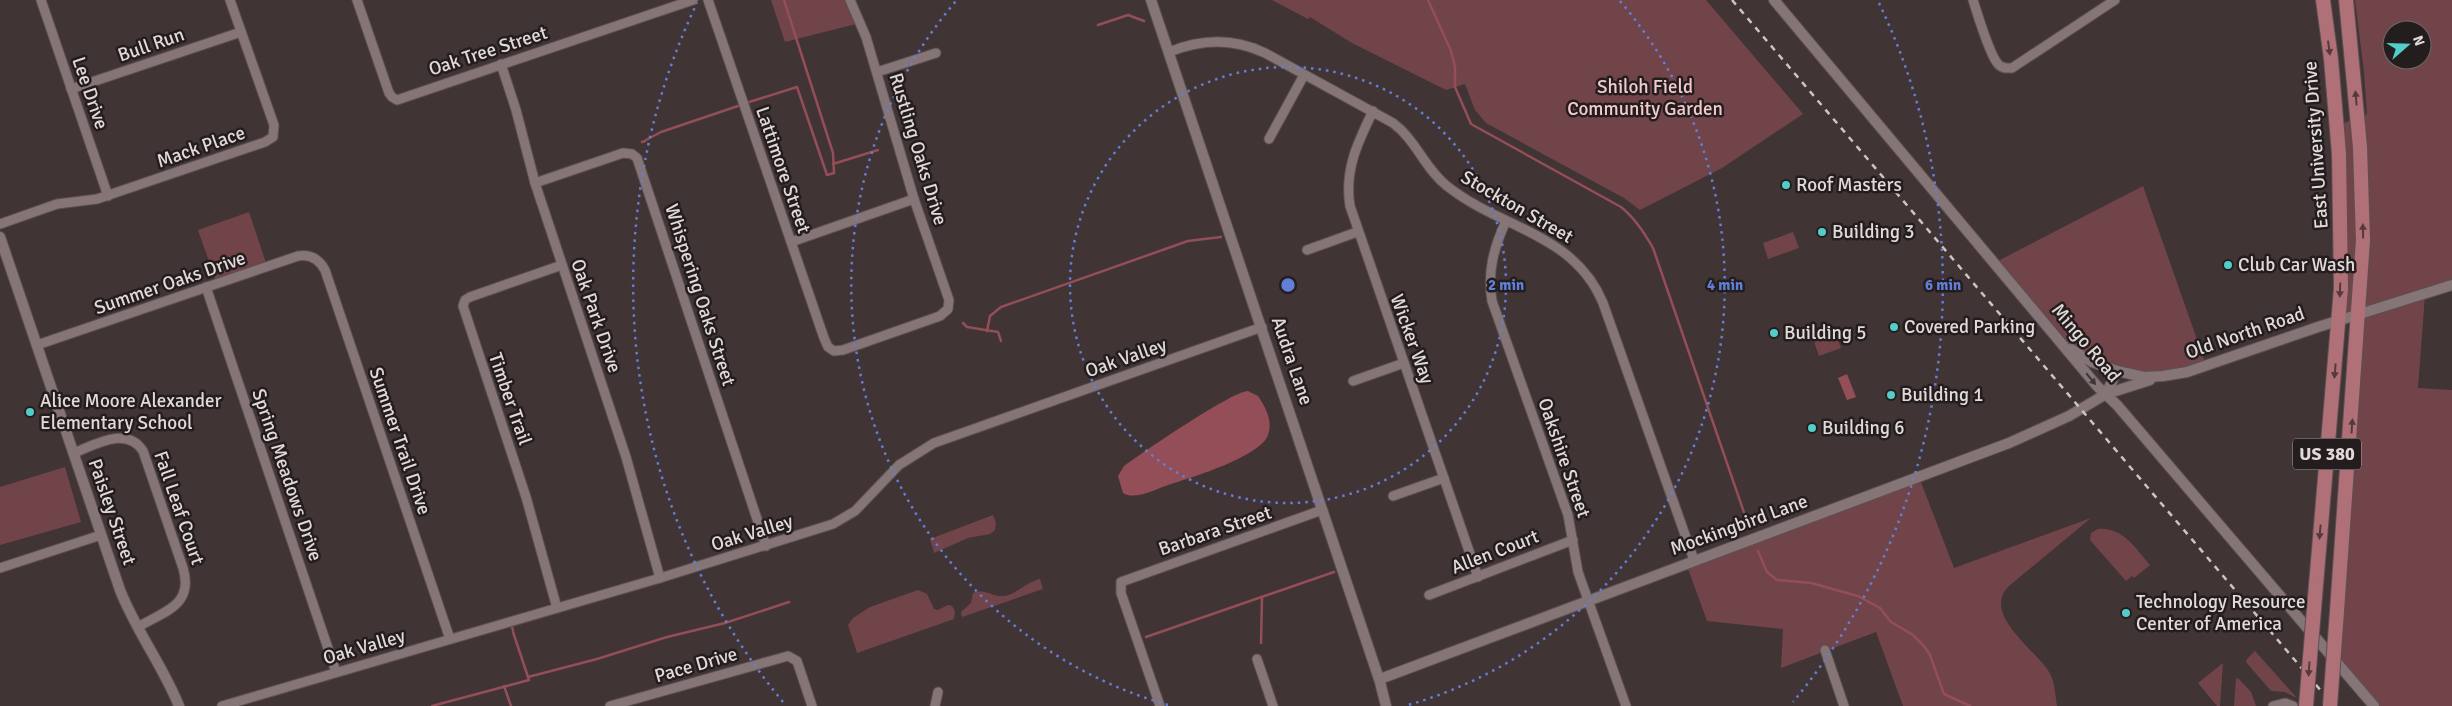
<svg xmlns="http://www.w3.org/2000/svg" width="2452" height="706" viewBox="0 0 2452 706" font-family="Signika,sans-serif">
<rect width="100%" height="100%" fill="#413435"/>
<g fill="#714449" fill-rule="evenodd">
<path d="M771 0H850L860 23 785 42Z"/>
<path d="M1272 0H1706L1803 114 1722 168 1640 210 1624 198 1486 123 1475 110 1465 84 1446 90 1352 43 1310 17 1308 19Z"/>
<path d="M2355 0H2452V285L2425 295 2418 388 2452 390V706H2374L2333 659 2359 316 2338 322 2336 126 2367 114 2364 72ZM2392 30H2422V60H2392Z"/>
<path d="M2143 186 2206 365 2151 378 2074 351 1994 263Z"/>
<path d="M249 212 267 266 217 284 198 230Z"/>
<path d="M1793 232 1799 248 1768 259 1763 243Z"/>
<path d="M1834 328 1841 348 1819 356 1812 336Z"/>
<path d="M65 467 81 522 0 545V487Z"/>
<path d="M1919 477 1954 568 2091 518 2009 586C1981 614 2035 649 2049 672 2055 681 2055 695 2057 706H1903L1876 632 1781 668 1783 629 1707 621 1686 563Z"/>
<path d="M993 515 996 523 995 530 990 534 968 538 934 553 930 539Z"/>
<path d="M2098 529C2123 527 2135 548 2150 565L2134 578 2132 576 2126 581 2090 540 2091 533Z"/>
<path d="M1040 579 1043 589 962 617 961 612 971 603 973 593C985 588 992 597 1004 596 1017 594 1026 582 1040 579Z"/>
<path d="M918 590 927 594 934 609 938 610 948 605 952 606 955 611 954 619 857 653 848 625 853 618 870 607Z"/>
<path d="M2255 651 2297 698 2285 692 2271 691 2246 662 2247 659Z"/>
<path d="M2223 663 2220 706H2217L2198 683Z"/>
<path d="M2238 678 2251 692 2256 706H2234L2236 679Z"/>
</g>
<g fill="#934e57">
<path d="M1847 374 1856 397 1847 400 1838 378Z"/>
<path d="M1248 391 1258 396C1266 408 1273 421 1268 435 1261 456 1191 478 1171 484 1158 488 1135 501 1123 493L1118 476 1124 466C1142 453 1232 391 1248 391Z"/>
</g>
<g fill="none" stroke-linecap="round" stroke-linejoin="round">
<g stroke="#934e57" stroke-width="2.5">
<path d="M1428 0 1451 51 1455 67V87L1471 124 1621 207C1635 218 1644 232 1653 248L1749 527"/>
<path d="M1098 25 1128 15 1144 21"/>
<path d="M746 103 797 87 827 175 834 173 833 153 784 0"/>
<path d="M646 140 661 132 741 105"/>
<path d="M642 142 645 141"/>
<path d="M833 164 878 150"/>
<path d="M963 323 967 327 998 332 1001 341"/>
<path d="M987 331 990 316 1001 307 1188 241 1221 237"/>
<path d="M1758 551 1767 572 1777 580 1811 583 1858 596 1880 608 1891 622 1913 635 1924 646 1930 655 1944 694 1970 706"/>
<path d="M510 623 513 630"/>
<path d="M1146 637 1334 572"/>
<path d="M1261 643 1262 597"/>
<path d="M528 677 597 659 667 637 725 623 789 602"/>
<path d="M504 686 511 706"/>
<path d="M432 706 529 680 513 632"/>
</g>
<g stroke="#5c5051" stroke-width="11">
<g id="minor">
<path d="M41 0 108 196"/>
<path d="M357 0 389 93 392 97 397 100 693 0"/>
<path d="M708 0 824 338 828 347 834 351 843 350 940 316 948 309 949 300 914 199 866 37 850 0"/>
<path d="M1973 0C1978 15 1989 54 1998 64 2002 69 2007 68 2012 68L2115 0"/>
<path d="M1169 52C1201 39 1234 38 1265 53L1393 123C1416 140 1425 169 1447 186 1501 229 1574 233 1603 303L1694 560"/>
<path d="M501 64 516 110 535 183 626 457 660 578"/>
<path d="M877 72 936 53"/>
<path d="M71 89 241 32"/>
<path d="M1373 111C1358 142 1344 170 1350 206L1478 577"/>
<path d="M1269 139 1304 75"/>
<path d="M535 183 623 153 632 154 637 158 766 546"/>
<path d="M1506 221C1494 247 1487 272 1492 301L1568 515 1578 572 1626 706"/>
<path d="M0 224 57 204 97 199 265 142 273 137 274 125 230 0"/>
<path d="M791 242 914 199"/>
<path d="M1307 250 1357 232"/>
<path d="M206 287 336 672"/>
<path d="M37 345 298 256C310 254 319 259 325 270L450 639"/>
<path d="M1353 381 1404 363"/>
<path d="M74 453C96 444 127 426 143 451L183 568C194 605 165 611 138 627"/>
<path d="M1393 496 1444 478"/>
<path d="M0 568 101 535"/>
<path d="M1429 595 1573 540"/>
<path d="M557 608 526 497 463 306 465 300 470 297 562 265"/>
<path d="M1825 650 1844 706"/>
<path d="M1257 659 1273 706"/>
<path d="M222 706 660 578 833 524 855 511 899 465 934 443 1262 327"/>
<path d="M610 706 788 656 797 661 812 706"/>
<path d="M935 706 938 692"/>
<path d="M1160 706 1121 593V582L1322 510"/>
<path d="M2273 706 2285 703 2293 706"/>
</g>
</g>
<g stroke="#5c5051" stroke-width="12">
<g id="tertiary">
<path d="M1151 0 1380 682 1386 706"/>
<path d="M1774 0 2097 386 2117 405 2374 706"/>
<path d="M0 237 120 590C136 631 163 666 179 706"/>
<path d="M2071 349 2092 362 2117 371 2144 377 2163 376 2187 372 2318 327 2452 285"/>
<path d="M2106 394 2150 380"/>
<path d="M1380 679 2009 443 2069 416 2106 394 2117 371"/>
</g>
</g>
<g stroke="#5c5051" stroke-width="16">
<g id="primary">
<path d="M2316 585 2341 288 2339 154 2331 59 2323 0"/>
<path d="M2337 611 2363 240 2360 147 2346 0"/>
</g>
</g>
<use href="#minor" stroke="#857576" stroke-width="9"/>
<use href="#tertiary" stroke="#857576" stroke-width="10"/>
<use href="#primary" stroke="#af7077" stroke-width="14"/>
<path stroke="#cdc4c4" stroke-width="2.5" stroke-dasharray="6 6" stroke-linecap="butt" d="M1732 0 2334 706"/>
<g stroke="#5c5051" stroke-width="16" stroke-linecap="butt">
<g id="primary-bridge">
<path d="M2306 706 2316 585"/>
<path d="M2330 706 2337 611"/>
</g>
</g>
<use href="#primary-bridge" stroke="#af7077" stroke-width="14"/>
</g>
<defs><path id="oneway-solid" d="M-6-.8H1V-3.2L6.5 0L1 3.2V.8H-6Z" transform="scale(1.25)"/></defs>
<g fill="#553a3d">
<use href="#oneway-solid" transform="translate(2329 48) rotate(82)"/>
<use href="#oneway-solid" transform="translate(2356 98) rotate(-95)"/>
<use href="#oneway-solid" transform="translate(2363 231) rotate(-91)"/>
<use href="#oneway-solid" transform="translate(2340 290) rotate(92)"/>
<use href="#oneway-solid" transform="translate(2335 371) rotate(95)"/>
<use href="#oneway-solid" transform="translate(2352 426) rotate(-86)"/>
<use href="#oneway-solid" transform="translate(2320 532) rotate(95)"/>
<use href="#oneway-solid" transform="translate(2309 669) rotate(94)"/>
</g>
<use fill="#413738" href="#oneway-solid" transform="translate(2091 379) rotate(50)"/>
<g fill="none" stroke="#627fd8" stroke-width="2.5" stroke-dasharray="2.5 5">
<circle cx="1288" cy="285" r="218"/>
<path d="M1168 705A437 437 0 0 1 956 1M1620 1A437 437 0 0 1 1408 705"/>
<path d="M783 702A655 655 0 0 1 697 3M1879 3A655 655 0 0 1 1793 702"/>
</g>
<g fill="#53cdca" stroke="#241d1e" stroke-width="2">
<circle cx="1786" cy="185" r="5"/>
<circle cx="1822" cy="232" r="5"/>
<circle cx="2228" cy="265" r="5"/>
<circle cx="1894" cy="327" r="5"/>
<circle cx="1774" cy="333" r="5"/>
<circle cx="1891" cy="395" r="5"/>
<circle cx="30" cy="412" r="5"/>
<circle cx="1812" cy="428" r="5"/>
<circle cx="2126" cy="613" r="5"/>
</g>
<g text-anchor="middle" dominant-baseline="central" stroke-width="5" stroke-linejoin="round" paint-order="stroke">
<rect fill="#241d1e" stroke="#a9a1a1" stroke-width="1" x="2293" y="438.5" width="68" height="31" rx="4"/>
<g font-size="18" font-weight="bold" fill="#e2d9d9">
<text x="2327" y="454">US 380</text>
</g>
<g font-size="19" fill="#e2d9d9" stroke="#241d1e">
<text transform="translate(151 45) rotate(-19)">Bull Run</text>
<text transform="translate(488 51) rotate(-18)">Oak Tree Street</text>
<text transform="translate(90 93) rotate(71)">Lee Drive</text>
<text transform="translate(2316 145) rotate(-94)">East University Drive</text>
<text transform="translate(201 147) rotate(-19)">Mack Place</text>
<text transform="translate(918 149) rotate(73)">Rustling Oaks Drive</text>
<text transform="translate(783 170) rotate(71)">Lattimore Street</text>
<text transform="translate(1517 207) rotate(30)">Stockton Street</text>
<text transform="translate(170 283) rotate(-19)">Summer Oaks Drive</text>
<text transform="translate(700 295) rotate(72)">Whispering Oaks Street</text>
<text transform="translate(596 316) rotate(71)">Oak Park Drive</text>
<text transform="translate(2245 333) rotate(-19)">Old North Road</text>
<text transform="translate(1412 339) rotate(70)">Wicker Way</text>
<text transform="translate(2086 343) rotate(50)">Mingo Road</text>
<text transform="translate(1126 358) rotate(-19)">Oak Valley</text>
<text transform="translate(1292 361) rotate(71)">Audra Lane</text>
<text transform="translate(510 399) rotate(71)">Timber Trail</text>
<text transform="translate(400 441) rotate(71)">Summer Trail Drive</text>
<text transform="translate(1564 458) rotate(71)">Oakshire Street</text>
<text transform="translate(287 475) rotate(71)">Spring Meadows Drive</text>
<text transform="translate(179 508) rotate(71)">Fall Leaf Court</text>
<text transform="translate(112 512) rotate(71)">Paisley Street</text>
<text transform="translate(1739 525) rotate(-20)">Mockingbird Lane</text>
<text transform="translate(1215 531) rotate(-19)">Barbara Street</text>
<text transform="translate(752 533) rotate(-17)">Oak Valley</text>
<text transform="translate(1495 552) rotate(-21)">Allen Court</text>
<text transform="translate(364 647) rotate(-16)">Oak Valley</text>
<text transform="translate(696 665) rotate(-16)">Pace Drive</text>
</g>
<g font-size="19" fill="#f5cacd" stroke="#241d1e">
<text x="1645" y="87">Shiloh Field<tspan x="1645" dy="22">Community Garden</tspan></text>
</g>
<g font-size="19" fill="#e2d9d9" stroke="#241d1e" text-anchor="start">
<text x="1796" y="185">Roof Masters</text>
<text x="1832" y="232">Building 3</text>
<text x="2238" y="265">Club Car Wash</text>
<text x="1904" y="327">Covered Parking</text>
<text x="1784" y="333">Building 5</text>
<text x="1901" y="395">Building 1</text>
<text x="40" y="401">Alice Moore Alexander<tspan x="40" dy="22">Elementary School</tspan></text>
<text x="1822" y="428">Building 6</text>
<text x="2136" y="602">Technology Resource<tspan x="2136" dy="22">Center of America</tspan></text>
</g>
</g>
<circle cx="1288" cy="285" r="8" fill="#627fd8" stroke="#241d1e" stroke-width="2.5"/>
<g font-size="15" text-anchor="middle" font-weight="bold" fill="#627fd8" stroke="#241d1e" stroke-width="5" stroke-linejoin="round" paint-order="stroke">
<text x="1506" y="290">2 min</text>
<text x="1725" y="290">4 min</text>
<text x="1943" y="290">6 min</text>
</g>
<g transform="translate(2407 45) rotate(70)"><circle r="24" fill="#241d1e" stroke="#706869"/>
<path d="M0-4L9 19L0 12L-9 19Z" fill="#53cdca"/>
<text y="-8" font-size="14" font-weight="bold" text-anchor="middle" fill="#e2d9d9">N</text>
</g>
</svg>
